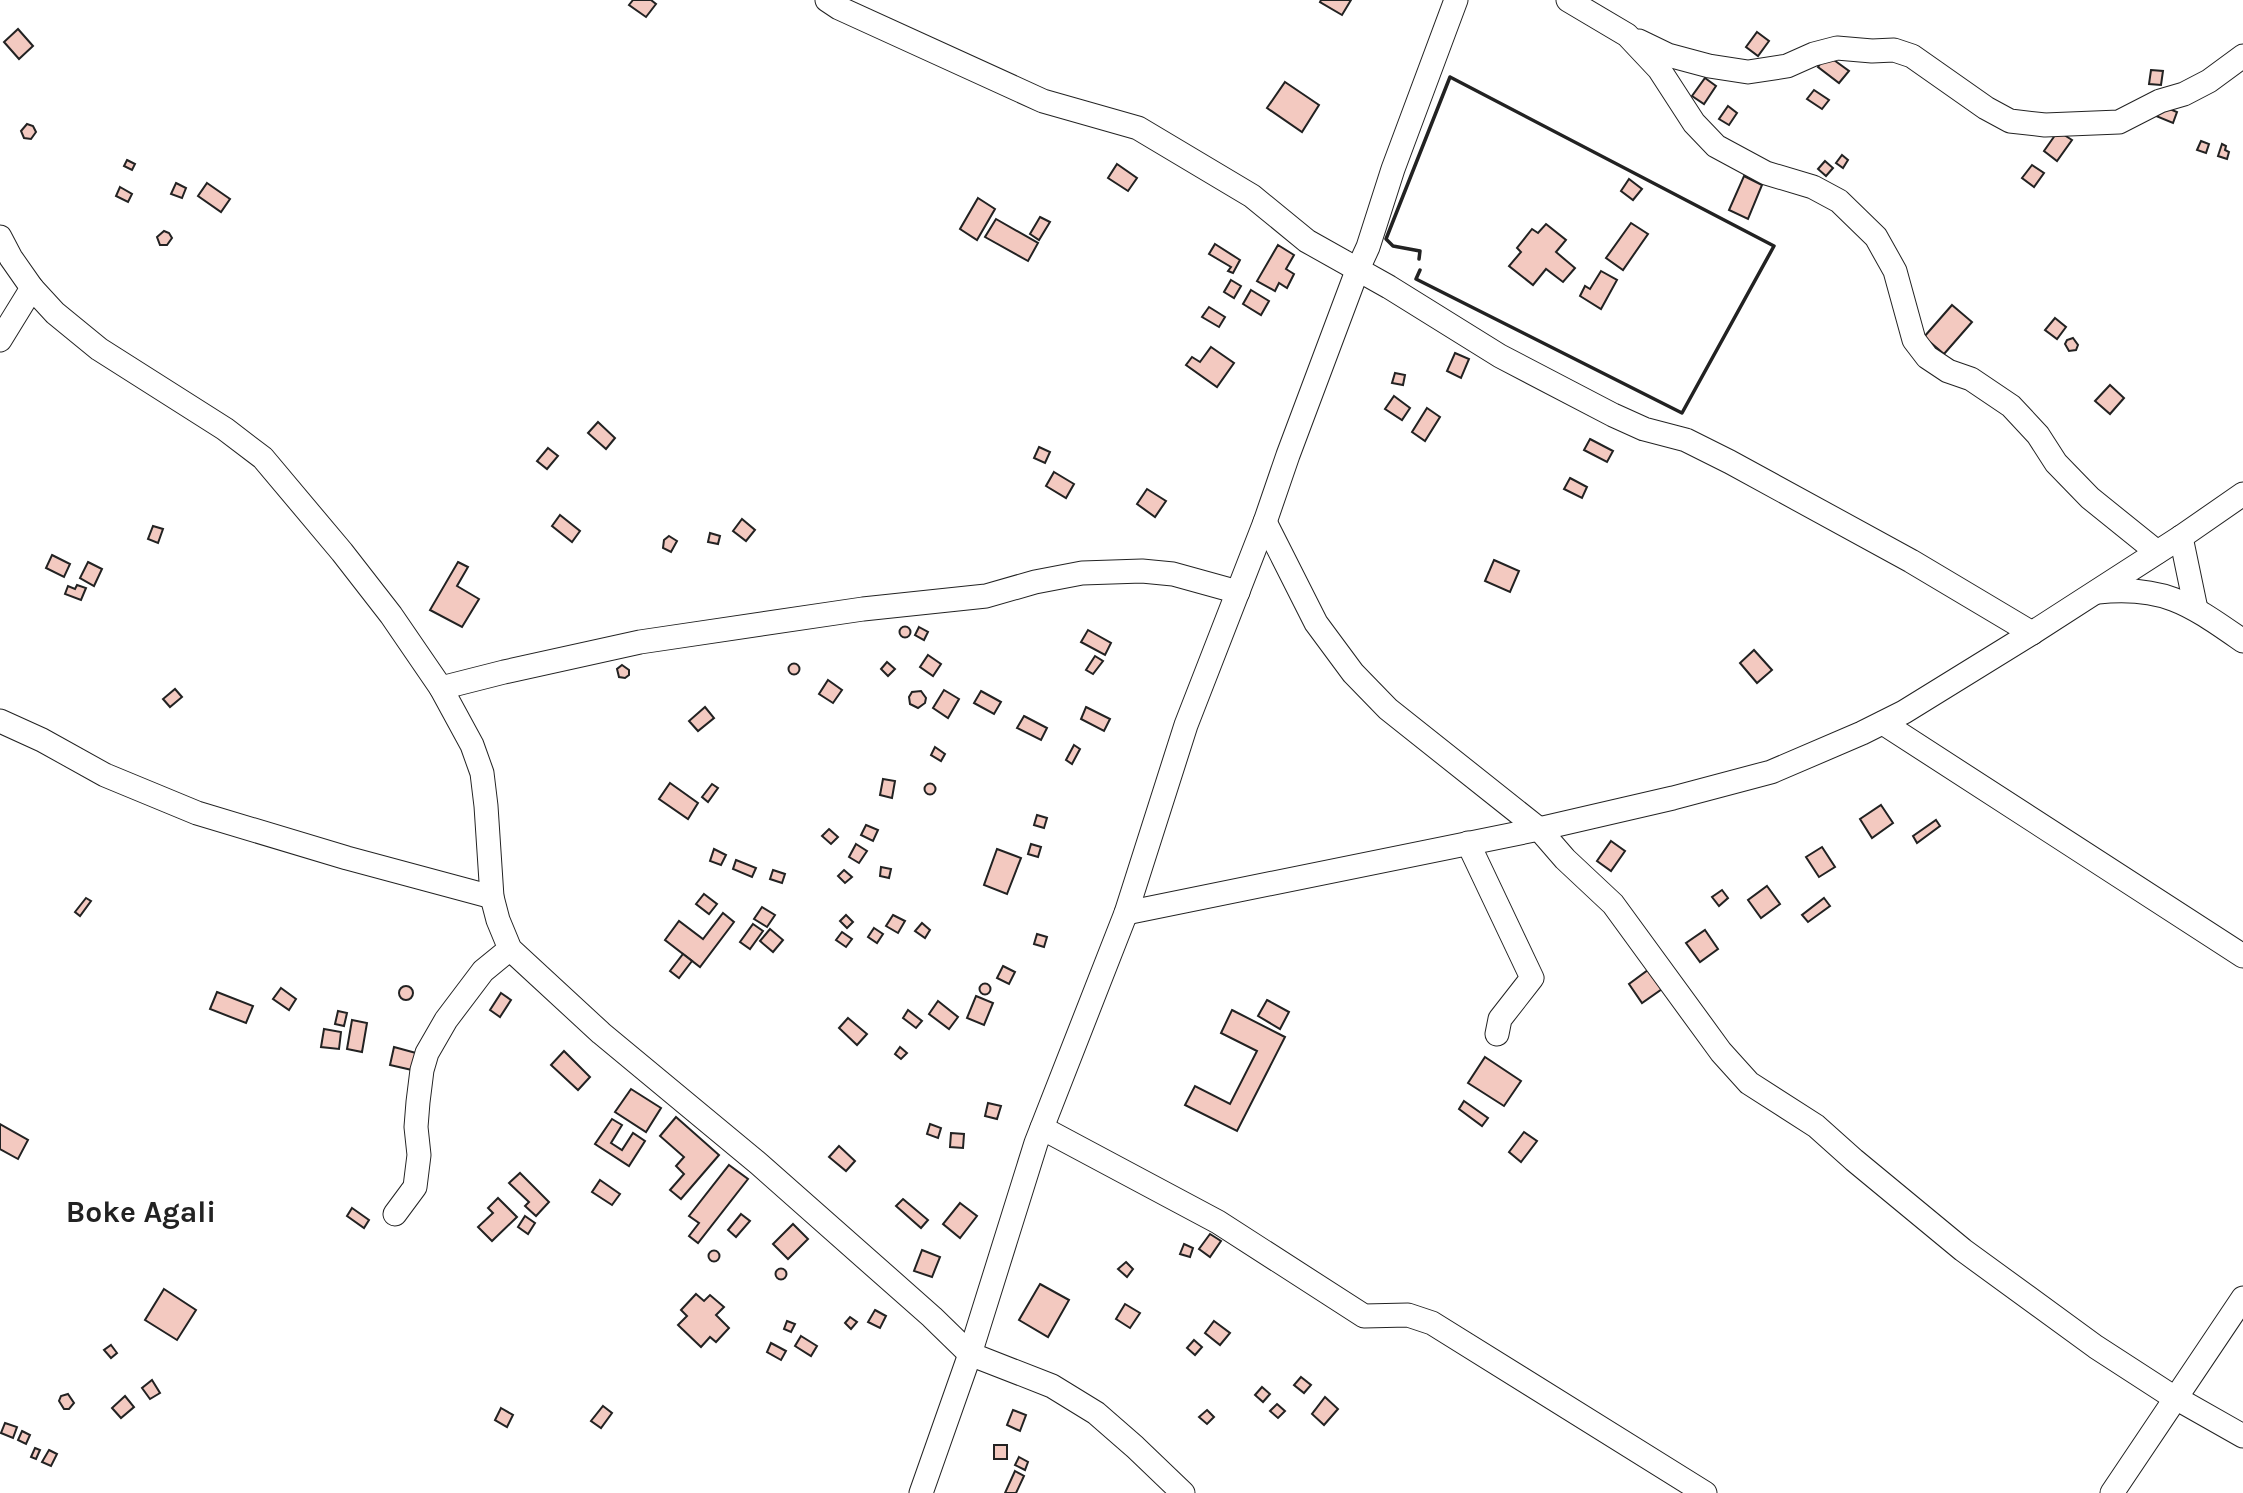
<svg xmlns="http://www.w3.org/2000/svg" width="2243" height="1493" viewBox="0 0 2243 1493" font-family="Karla,sans-serif">
<rect width="100%" height="100%" fill="#fff"/>
<g fill="#f3c9c0" stroke="#222" stroke-width="2">
<path d="M633 0H651L656 4 646 17 629 5Z"/>
<path d="M1321 0H1351L1342 15 1320 2Z"/>
<path d="M18 29 33 46 19 59 4 42Z"/>
<path d="M1757 32 1769 41 1758 56 1746 47Z"/>
<path d="M1827 55 1849 71 1839 83 1818 67Z"/>
<path d="M2151 70 2163 71 2161 85 2149 84Z"/>
<path d="M1705 78 1716 86 1704 104 1692 96Z"/>
<path d="M1285 82 1319 105 1302 132 1267 108Z"/>
<path d="M1814 90 1829 100 1822 109 1807 99Z"/>
<path d="M2160 105 2177 112 2173 123 2156 116Z"/>
<path d="M1728 106 1737 113 1729 125 1719 119Z"/>
<path d="M27 124 33 126 36 132 31 139 24 138 21 131Z"/>
<path d="M2058 131 2072 140 2057 161 2044 151Z"/>
<path d="M2201 141 2209 144 2206 153 2197 150Z"/>
<path d="M2222 144 2226 146 2225 150 2229 152 2227 159 2218 156Z"/>
<path d="M1842 155 1848 160 1843 168 1836 163Z"/>
<path d="M127 160 135 164 132 170 124 166Z"/>
<path d="M1825 161 1833 168 1826 176 1818 169Z"/>
<path d="M1117 164 1137 178 1128 191 1108 178Z"/>
<path d="M2032 165 2044 173 2034 187 2022 178Z"/>
<path d="M1744 176 1762 185 1748 219 1729 210Z"/>
<path d="M1629 179 1642 189 1633 200 1621 191Z"/>
<path d="M176 183 186 188 182 198 171 194Z"/>
<path d="M207 183 230 199 221 212 198 196Z"/>
<path d="M120 187 132 194 128 202 116 196Z"/>
<path d="M978 198 995 209 977 240 960 229Z"/>
<path d="M1040 217 1050 222 1039 240 1030 234Z"/>
<path d="M996 219 1038 243 1028 261 985 237Z"/>
<path d="M1631 223 1648 234 1623 270 1606 258Z"/>
<path d="M1546 224 1566 240 1556 252 1575 268 1563 282 1546 269 1533 285 1509 266 1521 252 1517 248 1532 229 1538 233Z"/>
<path d="M164 231 169 233 172 238 167 245H160L157 237Z"/>
<path d="M1215 244 1240 260 1233 273 1228 271 1231 267 1209 254Z"/>
<path d="M1278 245 1294 255 1286 269 1294 274 1287 288 1279 283 1275 291 1257 281Z"/>
<path d="M1601 271 1617 280 1601 309 1580 296 1585 286 1590 289Z"/>
<path d="M1231 280 1241 286 1234 298 1224 292Z"/>
<path d="M1251 290 1269 301 1261 315 1243 304Z"/>
<path d="M1952 305 1972 322 1944 354 1924 337Z"/>
<path d="M1209 307 1225 317 1219 327 1202 317Z"/>
<path d="M2055 318 2066 327 2057 339 2045 330Z"/>
<path d="M2073 338 2078 345 2076 350 2069 351 2065 344 2067 340Z"/>
<path d="M1211 347 1234 363 1217 387 1186 365 1192 357 1200 362Z"/>
<path d="M1455 353 1469 359 1461 378 1447 371Z"/>
<path d="M1395 373 1405 375 1403 385 1392 383Z"/>
<path d="M2110 385 2124 398 2110 414 2095 401Z"/>
<path d="M1394 396 1410 408 1402 420 1385 409Z"/>
<path d="M1427 408 1440 417 1425 441 1412 432Z"/>
<path d="M598 422 615 438 606 449 588 433Z"/>
<path d="M1590 439 1613 451 1607 462 1584 450Z"/>
<path d="M1039 447 1050 452 1045 463 1034 458Z"/>
<path d="M548 448 558 456 547 469 537 461Z"/>
<path d="M1054 472 1074 484 1066 498 1046 486Z"/>
<path d="M1570 478 1587 487 1582 498 1564 489Z"/>
<path d="M1147 489 1166 501 1155 517 1137 504Z"/>
<path d="M560 515 580 531 572 542 552 526Z"/>
<path d="M742 519 755 530 746 541 733 531Z"/>
<path d="M153 526 163 529 158 543 148 539Z"/>
<path d="M710 533 720 536 718 544 708 542Z"/>
<path d="M669 536 677 541 671 552 663 548 664 540Z"/>
<path d="M52 555 70 564 64 577 46 568Z"/>
<path d="M1494 560 1519 571 1510 592 1485 581Z"/>
<path d="M88 562 102 569 94 586 80 578Z"/>
<path d="M458 562 468 567 457 586 479 599 462 627 430 610Z"/>
<path d="M77 585 86 588 81 600 65 594 68 586 75 589Z"/>
<circle cx="905" cy="632" r="5.5"/>
<path d="M919 627 928 632 924 640 915 635Z"/>
<path d="M1088 630 1111 643 1105 655 1081 642Z"/>
<path d="M1754 650 1772 670 1757 683 1740 663Z"/>
<path d="M928 655 941 664 933 676 920 667Z"/>
<path d="M1095 656 1103 661 1093 674 1086 670Z"/>
<path d="M887 662 895 669 888 676 881 669Z"/>
<circle cx="794" cy="669" r="5.5"/>
<path d="M622 665 629 670V675L625 678 619 677 617 669Z"/>
<path d="M828 680 842 690 833 703 819 694Z"/>
<path d="M175 689 182 697 170 707 163 699Z"/>
<path d="M944 690 959 699 948 718 933 708Z"/>
<path d="M921 691 926 698 925 703 918 708 910 704 909 697 912 692Z"/>
<path d="M981 691 1001 702 994 714 974 703Z"/>
<path d="M705 707 714 718 698 731 689 721Z"/>
<path d="M1086 707 1110 719 1104 731 1081 719Z"/>
<path d="M1024 716 1047 728 1041 740 1017 728Z"/>
<path d="M1074 745 1080 749 1072 764 1066 760Z"/>
<path d="M935 747 945 754 941 761 931 755Z"/>
<path d="M883 779 895 781 892 798 880 795Z"/>
<path d="M670 783 698 803 688 819 659 799Z"/>
<circle cx="930" cy="789" r="5.5"/>
<path d="M712 784 718 788 708 802 702 797Z"/>
<path d="M1881 805 1893 823 1872 838 1860 819Z"/>
<path d="M1037 815 1047 818 1044 828 1034 825Z"/>
<path d="M1936 820 1940 826 1917 843 1913 836Z"/>
<path d="M866 825 878 830 873 841 861 835Z"/>
<path d="M829 829 838 837 831 844 822 836Z"/>
<path d="M1611 841 1625 851 1611 871 1597 861Z"/>
<path d="M856 844 867 851 859 863 849 857Z"/>
<path d="M1031 844 1041 847 1038 857 1028 854Z"/>
<path d="M1822 847 1835 867 1819 877 1806 857Z"/>
<path d="M714 849 726 855 721 865 710 861Z"/>
<path d="M997 849 1021 858 1007 894 984 885Z"/>
<path d="M736 860 756 868 752 877 733 869Z"/>
<path d="M881 867 891 869 889 878 880 876Z"/>
<path d="M773 870 785 874 782 883 770 879Z"/>
<path d="M844 870 852 877 845 883 838 876Z"/>
<path d="M1767 886 1780 904 1761 918 1748 900Z"/>
<path d="M1722 890 1728 898 1719 906 1712 897Z"/>
<path d="M704 894 717 904 709 914 696 904Z"/>
<path d="M86 898 91 901 80 916 75 912Z"/>
<path d="M1824 898 1830 906 1808 922 1802 915Z"/>
<path d="M762 907 775 915 767 927 754 919Z"/>
<path d="M723 913 734 922 700 967 665 940 679 921 703 939Z"/>
<path d="M846 915 853 922 847 928 840 921Z"/>
<path d="M893 915 905 921 898 933 886 926Z"/>
<path d="M922 923 930 930 925 938 915 931Z"/>
<path d="M753 924 763 931 750 949 740 942Z"/>
<path d="M874 928 883 934 877 943 868 937Z"/>
<path d="M770 929 783 940 773 952 760 941Z"/>
<path d="M1705 930 1718 949 1700 962 1686 943Z"/>
<path d="M842 932 852 939 846 947 836 940Z"/>
<path d="M1037 934 1047 937 1044 947 1034 944Z"/>
<path d="M683 954 692 961 679 978 670 971Z"/>
<path d="M1003 966 1015 972 1009 984 997 978Z"/>
<path d="M1648 970 1662 989 1642 1003 1629 984Z"/>
<circle cx="985" cy="989" r="5.5"/>
<circle cx="406" cy="993" r="7"/>
<path d="M281 988 296 999 289 1010 273 999Z"/>
<path d="M217 992 253 1006 246 1023 210 1009Z"/>
<path d="M501 993 511 1000 500 1017 490 1010Z"/>
<path d="M976 996 993 1003 984 1025 967 1018Z"/>
<path d="M1267 1000 1289 1012 1280 1029 1258 1016Z"/>
<path d="M938 1001 958 1017 949 1029 929 1014Z"/>
<path d="M908 1010 922 1021 916 1028 903 1018Z"/>
<path d="M1232 1010 1285 1037 1237 1131 1185 1105 1195 1086 1230 1104 1257 1051 1221 1033Z"/>
<path d="M338 1011 347 1013 344 1026 335 1024Z"/>
<path d="M848 1018 867 1034 857 1045 839 1028Z"/>
<path d="M352 1020 367 1023 362 1052 347 1049Z"/>
<path d="M324 1029 341 1032 339 1049 321 1047Z"/>
<path d="M394 1047 416 1053 412 1070 390 1065Z"/>
<path d="M900 1047 907 1053 901 1059 895 1054Z"/>
<path d="M564 1051 590 1077 578 1090 551 1065Z"/>
<path d="M1485 1057 1521 1081 1504 1106 1468 1083Z"/>
<path d="M631 1089 661 1108 646 1132 615 1112Z"/>
<path d="M1464 1101 1488 1118 1482 1126 1459 1109Z"/>
<path d="M988 1103 1001 1106 997 1119 985 1116Z"/>
<path d="M676 1117 719 1155 681 1199 670 1190 684 1174 676 1166 684 1157 660 1136Z"/>
<path d="M612 1119 622 1125 611 1143 622 1150 633 1133 645 1141 629 1166 595 1144Z"/>
<path d="M0 1124 28 1140 18 1159 0 1149Z"/>
<path d="M930 1124 941 1128 938 1138 927 1134Z"/>
<path d="M1524 1132 1537 1141 1521 1162 1509 1152Z"/>
<path d="M951 1133 964 1134 963 1148 950 1147Z"/>
<path d="M839 1146 855 1161 846 1171 829 1157Z"/>
<path d="M729 1165 748 1179 698 1243 689 1236 699 1223 689 1216Z"/>
<path d="M520 1173 549 1202 536 1216 525 1206 529 1202 509 1183Z"/>
<path d="M600 1180 620 1194 612 1205 592 1192Z"/>
<path d="M498 1198 517 1217 492 1241 478 1227 493 1213 488 1208Z"/>
<path d="M903 1199 928 1220 921 1228 896 1206Z"/>
<path d="M960 1203 977 1216 960 1238 943 1224Z"/>
<path d="M352 1208 369 1220 364 1228 347 1216Z"/>
<path d="M741 1214 750 1221 736 1237 728 1230Z"/>
<path d="M525 1216 535 1223 528 1234 518 1227Z"/>
<path d="M793 1224 808 1239 788 1259 773 1244Z"/>
<path d="M1210 1234 1221 1241 1210 1257 1199 1249Z"/>
<path d="M1184 1244 1193 1248 1190 1257 1180 1254Z"/>
<path d="M922 1250 940 1257 932 1277 914 1271Z"/>
<circle cx="714" cy="1256" r="5.5"/>
<path d="M1126 1262 1133 1269 1127 1277 1118 1269Z"/>
<circle cx="781" cy="1274" r="5.5"/>
<path d="M1040 1284 1069 1300 1048 1337 1019 1320Z"/>
<path d="M164 1289 196 1310 177 1340 145 1320Z"/>
<path d="M696 1294 704 1301 710 1295 724 1307 716 1315 729 1328 716 1342 710 1337 701 1347 678 1325 687 1316 681 1310Z"/>
<path d="M1125 1304 1140 1313 1130 1328 1116 1319Z"/>
<path d="M875 1310 886 1316 880 1328 868 1322Z"/>
<path d="M850 1317 857 1322 851 1329 845 1323Z"/>
<path d="M787 1321 795 1324 791 1332 784 1329Z"/>
<path d="M1214 1321 1230 1333 1220 1345 1205 1333Z"/>
<path d="M801 1336 817 1346 811 1356 795 1346Z"/>
<path d="M1194 1340 1202 1347 1195 1355 1187 1348Z"/>
<path d="M771 1343 786 1351 781 1360 767 1352Z"/>
<path d="M111 1345 117 1353 111 1358 104 1350Z"/>
<path d="M1301 1377 1311 1385 1304 1393 1294 1385Z"/>
<path d="M152 1380 160 1393 150 1399 142 1388Z"/>
<path d="M1262 1387 1270 1394 1263 1402 1255 1395Z"/>
<path d="M68 1394 74 1403 69 1409H64L59 1401 61 1396Z"/>
<path d="M125 1396 134 1407 121 1418 112 1408Z"/>
<path d="M1325 1397 1338 1409 1324 1425 1312 1414Z"/>
<path d="M1277 1404 1285 1411 1278 1418 1270 1411Z"/>
<path d="M603 1406 612 1413 601 1428 591 1421Z"/>
<path d="M501 1408 513 1415 507 1427 495 1420Z"/>
<path d="M1013 1410 1026 1415 1020 1431 1007 1425Z"/>
<path d="M1207 1410 1214 1417 1207 1424 1199 1417Z"/>
<path d="M5 1423 17 1427 13 1438 1 1433Z"/>
<path d="M22 1431 30 1435 26 1444 18 1440Z"/>
<rect x="994" y="1445" width="13" height="14"/>
<path d="M35 1448 40 1450 36 1459 31 1457Z"/>
<path d="M49 1450 57 1454 51 1466 42 1462Z"/>
<path d="M1019 1457 1028 1462 1025 1470 1015 1465Z"/>
<path d="M1015 1471 1024 1476 1016 1493H1005Z"/>
</g>
<g fill="none" stroke-linecap="round" stroke-linejoin="round">
<g stroke="#222" stroke-width="25">
<g id="minor">
<path d="M827 0 839 8 1043 101 1138 128 1252 196 1307 241 1389 287 1500 356 1613 415 1644 429 1686 440 1730 462 1911 561 2032 633"/>
<path d="M1568 0 1627 35 1659 69 1694 123 1716 146 1766 173 1813 187 1839 201 1876 237 1895 271 1914 340 1927 357 1948 371 1971 379 2011 406 2038 435 2056 463 2090 498 2157 552"/>
<path d="M1639 41 1668 55 1709 66 1748 72 1787 66 1814 54 1837 48 1872 51 1894 50 1912 56 1986 108 2010 121 2045 125 2119 122 2160 101 2184 94 2209 81 2243 56"/>
<path d="M0 237 11 258 32 288 55 313 99 349 225 429 263 458 342 552 391 615 441 688 472 745 482 773 486 806 492 897 498 920 510 949 601 1033 759 1164 932 1317 970 1354 1052 1386 1096 1413 1135 1447 1183 1493"/>
<path d="M0 340 32 288"/>
<path d="M1265 522 1316 623 1353 673 1388 709 1539 829 1565 859 1613 904 1721 1052 1749 1083 1816 1126 1854 1160 1963 1250 2096 1347 2167 1393 2243 1436"/>
<path d="M2181 537 2196 609"/>
<path d="M2098 592C2165 585 2191 605 2243 641"/>
<path d="M441 688 504 672 640 642 863 609 986 596 1035 582 1082 573 1142 571 1173 574 1238 592"/>
<path d="M0 721 42 740 105 775 197 813 347 858 492 897"/>
<path d="M1883 723 2243 956"/>
<path d="M1468 843 1532 978 1500 1019 1497 1034"/>
<path d="M1126 913 1539 829 1673 798 1771 772 1862 733 1904 712 2032 633 2181 537 2243 494"/>
<path d="M1042 1128 1218 1222 1364 1316 1408 1315 1432 1323 1705 1493"/>
<path d="M395 1214 415 1187 419 1155 416 1127 418 1102 422 1070 427 1053 446 1020 483 971 510 949"/>
<path d="M921 1493 970 1354 1036 1143 1126 913 1186 725 1265 522 1288 455 1357 271 1368 247 1393 169 1456 0"/>
<path d="M2112 1493 2243 1298"/>
</g>
</g>
<use href="#minor" stroke="#fff" stroke-width="23"/>
<path stroke="#222" stroke-width="3.5" d="M1419 259 1420 251 1393 246 1386 239 1450 77 1774 246 1682 413 1416 279 1420 270"/>
</g>
<g text-anchor="middle" dominant-baseline="central" stroke-width="5" stroke-linejoin="round" paint-order="stroke">
<g font-size="30" font-weight="bold" fill="#222" stroke="#fff">
<text x="141" y="1212">Boke Agali</text>
</g>
</g>
</svg>
